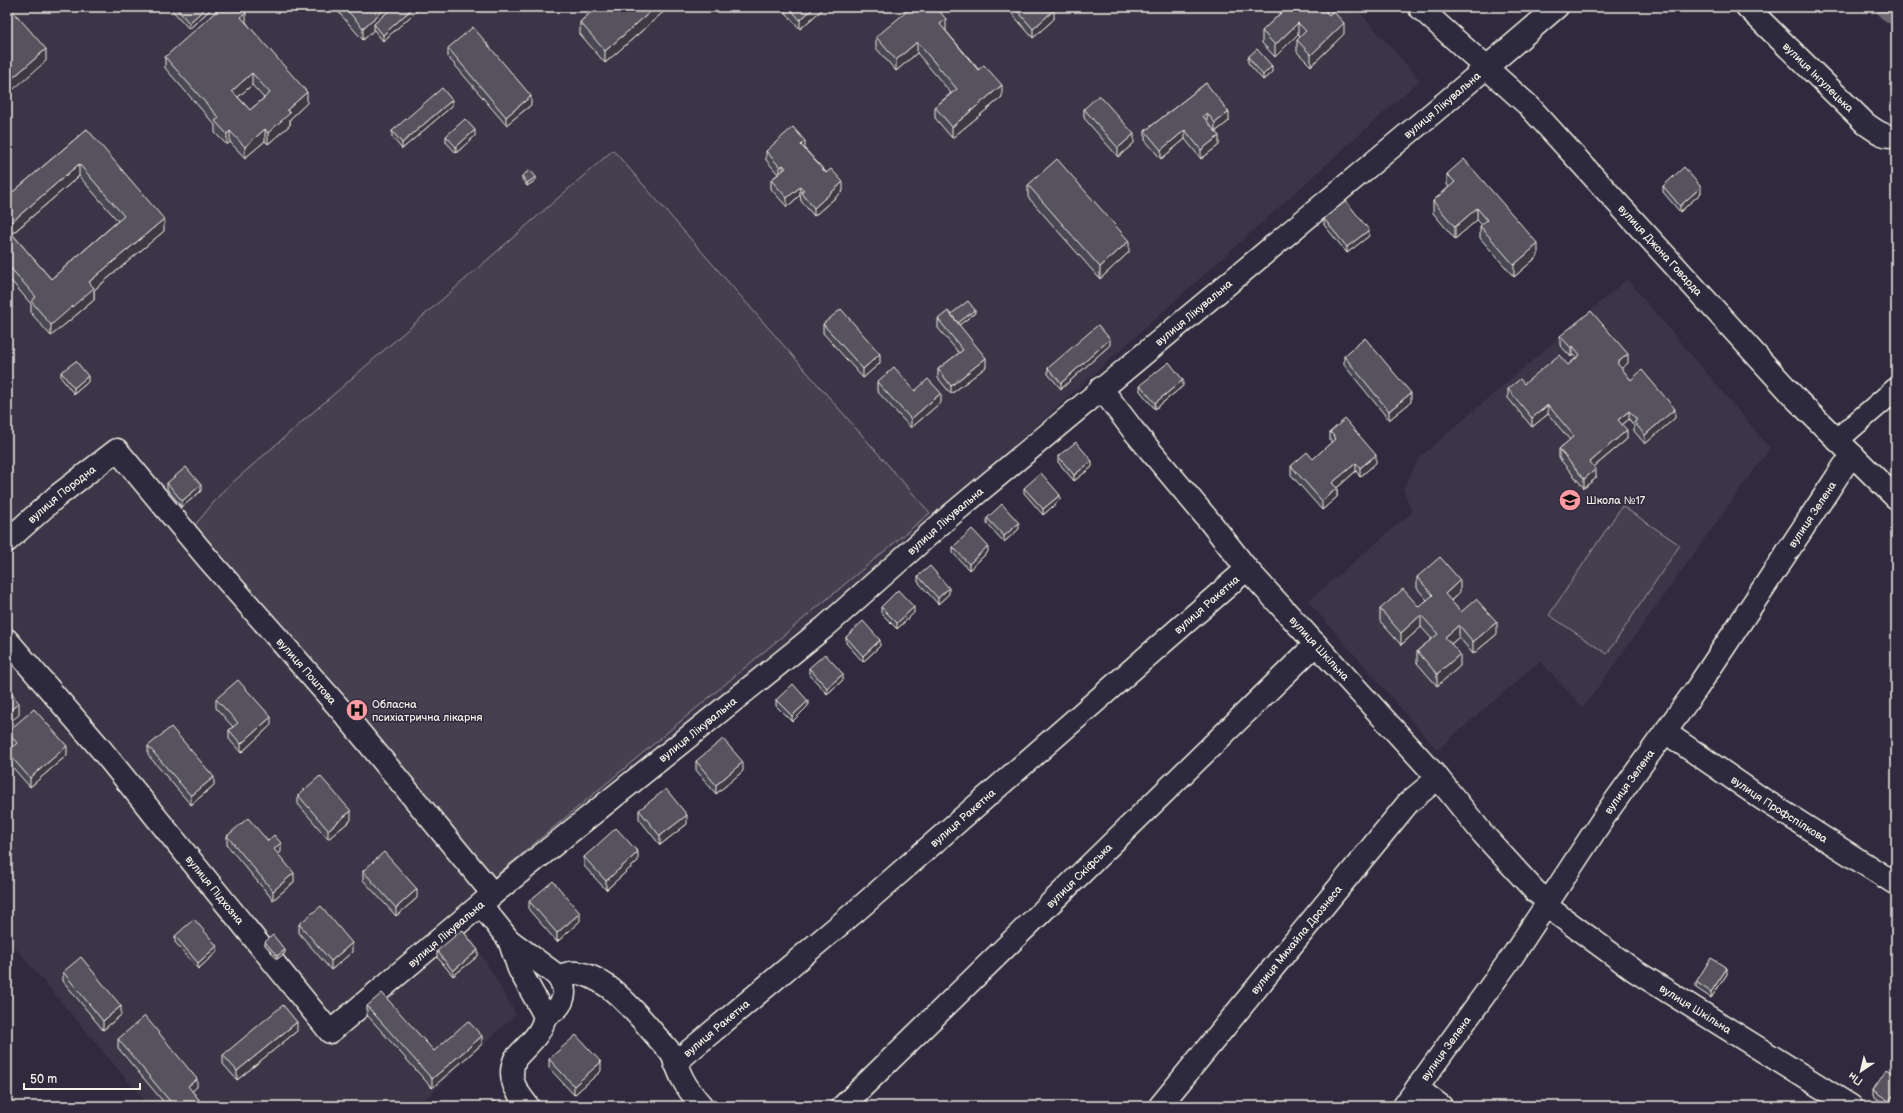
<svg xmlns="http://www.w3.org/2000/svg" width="1903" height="1113" viewBox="0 0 1903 1113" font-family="'Balsamiq Sans',sans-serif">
<rect width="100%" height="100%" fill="#2f2a3d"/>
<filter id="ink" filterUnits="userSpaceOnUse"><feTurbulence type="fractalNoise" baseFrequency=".025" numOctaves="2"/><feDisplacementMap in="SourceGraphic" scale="8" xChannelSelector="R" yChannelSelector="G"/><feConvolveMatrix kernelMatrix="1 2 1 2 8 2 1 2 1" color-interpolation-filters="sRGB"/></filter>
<g filter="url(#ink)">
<g fill="#3b3647">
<path d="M7 7H1355L1420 80 953 501 461 919 516 1014 418 1106H149L7 938Z"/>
<path d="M1627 279 1770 448 1583 708 1540 661 1437 750 1308 601 1412 512 1403 489 1419 458Z"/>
</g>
<g fill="#454050" stroke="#9c989c">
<path d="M613 150 930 513 492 879 195 525 224 490Z"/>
<path d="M1622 506 1680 545 1607 654 1549 615Z"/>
</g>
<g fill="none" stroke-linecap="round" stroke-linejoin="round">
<path stroke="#6a6670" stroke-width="28" d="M1890 7 1896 11"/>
<g stroke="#f4f1e8" stroke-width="25">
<g id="minor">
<path id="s1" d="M1419 7 1529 106 1798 401 1896 498"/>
<path id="s2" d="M1747 7 1866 124C1875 130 1885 139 1896 135"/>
<path id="s3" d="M1101 388 1133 430 1211 523 1247 569 1438 778 1483 834 1535 891 1548 901"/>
<path d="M1837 440 1896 389"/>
<path id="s4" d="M7 541 56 497 117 450 209 560 341 710 493 894"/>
<path id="s5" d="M7 640 100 748 330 1032 493 894 825 627 951 515 1447 101 1557 7"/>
<path id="s6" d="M1665 732 1761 798 1896 884"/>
<path d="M481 905 509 940 519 969 544 1014C546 1031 525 1047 515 1059 507 1079 516 1091 528 1106"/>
<path id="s7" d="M1545 905 1635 971 1851 1106"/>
<path d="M509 940 554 973C571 989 565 1007 545 1016"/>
<path d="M559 977C591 958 633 1009 651 1030 657 1038 665 1045 671 1053 676 1061 678 1070 682 1078 687 1088 695 1098 702 1106"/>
<path id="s8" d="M675 1063 856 911 1247 569"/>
<path d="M1417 1088 1441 1106"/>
<path id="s9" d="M843 1106 1316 644"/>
<path id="s10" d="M1160 1106 1408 803 1438 778"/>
<path id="s11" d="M1404 1106 1514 954 1610 808 1697 688 1825 495 1844 466 1854 456"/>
</g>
</g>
<use href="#minor" stroke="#2f2a3d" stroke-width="22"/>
</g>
<g fill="#4a4752" stroke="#f4f1e8" fill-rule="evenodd">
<path d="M172 7H213L189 29 172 10Z"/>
<path d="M334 7H421L383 41 374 30 363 40Z"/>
<path d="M597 7H669L605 63 580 34V22Z"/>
<path d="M781 7H825L800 29Z"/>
<path d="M1006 7H1051L1054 19 1033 38Z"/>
<path d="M1277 7H1322L1344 34 1311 66 1297 52V40L1300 37 1298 34 1275 57 1262 43V31L1282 12Z"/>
<path d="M246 22 307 103 290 119V125L268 144 265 141 245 158 230 142 227 145 215 133V125L165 68V57ZM252 85 264 98 250 110 238 97Z"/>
<path d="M946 31 1002 97 952 138 935 118V107L951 93 917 53 896 71 876 48V37Z"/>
<path d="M448 48 531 105 506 125 448 57Z"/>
<path d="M1248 57 1272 72 1263 80 1248 63Z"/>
<path d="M1206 83 1229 121 1215 132 1219 145 1201 159 1185 139 1161 159 1145 140V131Z"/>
<path d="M452 106 402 149 392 137V131Z"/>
<path d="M1084 109 1134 143 1118 157 1084 118Z"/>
<path d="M87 129 164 231 94 290V300L51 336 31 313V304L7 276V197ZM79 176 118 221 51 279 12 234Z"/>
<path d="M446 136H475L456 153 446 142Z"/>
<path d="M805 149 843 191 814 216 801 201 800 195 787 207 771 189V180L778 174 766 160V151Z"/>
<path d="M1447 174 1538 256 1514 277 1480 238V226L1482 225 1477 220 1455 239 1433 213V201L1449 187 1447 185Z"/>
<path d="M522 176 536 180 527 186 522 179Z"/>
<path d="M1028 185 1129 252 1100 279 1028 197Z"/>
<path d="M1663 186 1701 193 1680 212 1663 192Z"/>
<path d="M1324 219 1369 236 1347 253 1324 225Z"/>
<path d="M975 313 959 325 986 367 951 394 938 378V369L959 353 938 328V319L951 314Z"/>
<path d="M823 324 880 363 863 378 823 333Z"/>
<path d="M1560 336 1628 363 1621 368 1631 380 1675 418 1645 444 1634 431V426L1629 419 1622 425 1627 439 1594 467 1596 478 1584 488 1559 458V449L1570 440 1548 414 1532 427 1508 398V389L1524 384 1568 365 1576 358 1573 355 1571 357 1560 345Z"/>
<path d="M1110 345 1061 389 1048 374V368Z"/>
<path d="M1344 356 1411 402 1389 420 1344 365Z"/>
<path d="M61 372 88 382 74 394 61 378Z"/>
<path d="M877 382 915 391 941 402 911 428 877 391Z"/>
<path d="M1140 385 1183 386 1155 409 1140 391Z"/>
<path d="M1330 432 1376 463 1360 477 1356 471 1337 488V497L1322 510 1291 475V466L1313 459 1332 442 1330 441Z"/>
<path d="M1058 456 1092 467 1074 481 1058 462Z"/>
<path d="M167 483 201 491 182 507 167 489Z"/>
<path d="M1024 488 1060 500 1043 515 1024 493Z"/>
<path d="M987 518 1019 529 1004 542 987 524Z"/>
<path d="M953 547 988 552 969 570 953 553Z"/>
<path d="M918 576 949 594 938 604 918 582Z"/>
<path d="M1417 577 1460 592 1451 601 1461 612 1497 634 1473 654 1459 637 1451 644 1460 666 1437 686 1417 663V651L1432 639 1421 627 1401 645 1380 621V609L1419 607 1427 600 1417 588Z"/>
<path d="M881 607 914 613 897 629 881 613Z"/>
<path d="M846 637 880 646 863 662 846 643Z"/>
<path d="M809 668 843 680 827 694 809 674Z"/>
<path d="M216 699 271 725 241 753 229 739V730L233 727 216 708Z"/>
<path d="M776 700 808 706 792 722 776 706Z"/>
<path d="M7 732 67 755 30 787 7 761V752L13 747 7 741Z"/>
<path d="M148 746 214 785 191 805 148 755Z"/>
<path d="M696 761 743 771 716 794 696 770Z"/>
<path d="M298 795 351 820 328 839 298 804Z"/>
<path d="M639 810 687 824 660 845 639 819Z"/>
<path d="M227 836 268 841 281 852 278 854 294 882 273 900 227 845Z"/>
<path d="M584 857 638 861 606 890 584 866Z"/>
<path d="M363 871 417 898 396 916 363 880Z"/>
<path d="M529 901 580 921 557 942 529 910Z"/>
<path d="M299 924 352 952 331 970 299 933Z"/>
<path d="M175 936 217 952 198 969 175 942Z"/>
<path d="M265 942 285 953 277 959 265 945Z"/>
<path d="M437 951 478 956 453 976 437 957Z"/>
<path d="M63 972 121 1015 103 1030 63 981Z"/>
<path d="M1727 974 1711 998 1696 988V982Z"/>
<path d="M367 1006 434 1051 482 1044 432 1088 367 1015Z"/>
<path d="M297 1031 237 1080 223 1064V1055Z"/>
<path d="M118 1039 197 1087 192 1091 204 1106H167L118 1048Z"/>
<path d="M549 1059 601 1071 574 1095 549 1068Z"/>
<path d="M1873 1090 1896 1098 1890 1106H1888L1873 1096Z"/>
</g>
<g fill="#3c3942" stroke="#f4f1e8">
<path d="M207 7H213L189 29V23Z"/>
<path d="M387 7H400L374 24V30L363 40V28Z"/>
<path d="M414 7H421L383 41V35Z"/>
<path d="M656 7H669L605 63V51Z"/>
<path d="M815 7H825L800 29V20Z"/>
<path d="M1054 10V19L1033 38V29Z"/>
<path d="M246 13V25L241 17Z"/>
<path d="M946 19V31L940 36V24Z"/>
<path d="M1298 23V34L1275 57V45Z"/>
<path d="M1344 23V34L1311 66V55Z"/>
<path d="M917 42V53L896 71V60Z"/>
<path d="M46 49V61L7 95V83Z"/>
<path d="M1272 66V72L1263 80V75Z"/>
<path d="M252 73V85L232 102V91Z"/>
<path d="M1002 85V97L952 138V127Z"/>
<path d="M307 92V103L290 119V125L268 144V133L287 110Z"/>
<path d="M531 96V105L506 125V117Z"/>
<path d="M452 100V106L402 149V143Z"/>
<path d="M1229 112V121L1215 132V123Z"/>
<path d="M1207 113V122L1203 116Z"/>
<path d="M265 129V141L245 158V147Z"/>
<path d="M475 130V136L456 153V147Z"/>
<path d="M1185 130V139L1161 159V150Z"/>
<path d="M230 131V142L227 145V134Z"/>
<path d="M1134 134V143L1118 157V148Z"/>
<path d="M1219 136V145L1201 159V150Z"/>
<path d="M805 141V150L801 145Z"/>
<path d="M79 164V176L7 238V226Z"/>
<path d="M783 165V173L780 176V167Z"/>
<path d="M536 177V180L527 186V183Z"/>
<path d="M843 182V191L814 216V208Z"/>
<path d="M800 187V195L787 207V198Z"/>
<path d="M1701 187V193L1680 212V206Z"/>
<path d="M1477 208V220L1455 239V227Z"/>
<path d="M164 219V231L94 290V300L51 336V325L89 282Z"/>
<path d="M1369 230V236L1347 253V247Z"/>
<path d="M1129 241V252L1100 279V267Z"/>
<path d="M1538 244V256L1514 277V265Z"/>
<path d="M975 310V313L955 328V325Z"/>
<path d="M1110 339V345L1061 389V383Z"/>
<path d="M1573 346V355L1571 357V348Z"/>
<path d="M880 354V363L863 378V369Z"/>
<path d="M1628 354V363L1617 372V363Z"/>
<path d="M986 358V367L951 394V386Z"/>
<path d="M88 376V382L74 394V388Z"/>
<path d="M1183 380V386L1155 409V403Z"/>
<path d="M941 393V402L911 428V419Z"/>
<path d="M1411 393V402L1389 420V411Z"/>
<path d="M8 403V412L7 413V405Z"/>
<path d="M1548 405V414L1532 427V418Z"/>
<path d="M1675 409V418L1645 444V435Z"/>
<path d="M1629 411V419L1618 428V420Z"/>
<path d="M1627 430V439L1590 470V462Z"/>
<path d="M1376 455V463L1360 477V468Z"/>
<path d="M1092 461V467L1074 481V475Z"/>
<path d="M1356 463V471L1332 492V483Z"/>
<path d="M1596 469V478L1584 488V479Z"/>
<path d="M201 485V491L182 507V501Z"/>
<path d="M1337 488V497L1322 510V501Z"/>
<path d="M1060 495V500L1043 515V509Z"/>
<path d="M1019 523V529L1004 542V536Z"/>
<path d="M988 546V552L969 570V564Z"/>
<path d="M1460 580V592L1445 606V594Z"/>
<path d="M949 588V594L938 604V598Z"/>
<path d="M914 607V613L897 629V623Z"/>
<path d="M1421 615V627L1401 645V633Z"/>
<path d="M1497 622V634L1473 654V642Z"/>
<path d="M1459 625V637L1445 649V637Z"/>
<path d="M880 640V646L863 662V656Z"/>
<path d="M1460 654V666L1437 686V674Z"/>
<path d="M843 674V680L827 694V688Z"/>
<path d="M808 701V706L792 722V716Z"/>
<path d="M19 703V715L7 724V713Z"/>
<path d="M271 717V725L241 753V744Z"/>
<path d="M67 746V755L30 787V778Z"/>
<path d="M743 762V771L716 794V785Z"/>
<path d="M214 777V785L191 805V796Z"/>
<path d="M351 811V820L328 839V830Z"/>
<path d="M687 815V824L660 845V836Z"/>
<path d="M281 843V852L274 858V849Z"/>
<path d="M638 852V861L606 890V881Z"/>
<path d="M294 873V882L273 900V891Z"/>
<path d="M417 889V898L396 916V908Z"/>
<path d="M580 913V921L557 942V933Z"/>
<path d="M352 943V952L331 970V961Z"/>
<path d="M217 946V952L198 969V963Z"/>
<path d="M285 950V953L277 959V956Z"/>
<path d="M478 950V956L453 976V971Z"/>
<path d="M1727 968V974L1711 998V992Z"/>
<path d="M121 1006V1015L103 1030V1021Z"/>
<path d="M297 1022V1031L237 1080V1071Z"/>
<path d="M482 1036V1044L432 1088V1079Z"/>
<path d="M601 1062V1071L574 1095V1086Z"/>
<path d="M197 1079V1087L188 1095V1086Z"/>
<path d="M1896 1092V1098L1890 1106H1889V1101Z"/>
</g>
<g fill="#56525f" stroke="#f4f1e8" fill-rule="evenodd">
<path d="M175 7H207L189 23Z"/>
<path d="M221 7H232L236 11 241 7 246 13 241 17 307 92 287 110 290 113 268 133 265 129 245 147 230 131 227 134 215 121 219 118 165 57ZM252 73 270 93 250 110 232 91Z"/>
<path d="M344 7H387L363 28Z"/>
<path d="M393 7H414L383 35 374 24Z"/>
<path d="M597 7H656L605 51 580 22Z"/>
<path d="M789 7H815L800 20Z"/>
<path d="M912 7H936L946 19 940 24 978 70 984 65 1002 85 952 127 935 107 957 89 917 42 896 60 876 37Z"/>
<path d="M1014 7H1051L1054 10 1033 29Z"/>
<path d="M1287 7H1322L1329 15 1333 11 1344 23 1311 55 1297 40 1306 31 1298 23 1275 45 1262 31Z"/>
<path d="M12 10 46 49 7 83V14Z"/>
<path d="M473 27 531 96 506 117 448 48Z"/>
<path d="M1257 49 1272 66 1263 75 1248 57Z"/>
<path d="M1206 83 1229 112 1215 123 1207 113 1203 116 1219 136 1201 150 1185 130 1161 150 1145 131Z"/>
<path d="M442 88 452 100 402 143 392 131Z"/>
<path d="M1099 95 1134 134 1118 148 1084 109Z"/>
<path d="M465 119 475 130 456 147 446 136Z"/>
<path d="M793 127 805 141 801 145 826 173 831 169 843 182 814 208 801 192 804 190 800 187 787 198 771 180 786 168 783 165 780 167 766 151Z"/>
<path d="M87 129 164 219 89 282 94 288 51 325 31 301 36 297 7 264V228L51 279 124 216 79 164 7 226V197Z"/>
<path d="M1057 159 1129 241 1100 267 1028 185Z"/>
<path d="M1464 159 1538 244 1514 265 1480 226 1487 220 1477 208 1455 227 1433 201 1455 182 1447 174Z"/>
<path d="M1684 167 1701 187 1680 206 1663 186Z"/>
<path d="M530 170 536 177 527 183 522 176Z"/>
<path d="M1346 201 1369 230 1347 247 1324 219Z"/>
<path d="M968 301 975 310 958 323 951 314Z"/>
<path d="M841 309 880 354 863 369 823 324Z"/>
<path d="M948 311 986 358 951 386 938 369 963 350 938 319Z"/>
<path d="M1591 311 1628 354 1617 363 1631 380 1642 370 1675 409 1645 435 1634 422 1637 420 1629 411 1618 420 1627 430 1590 462 1596 469 1584 479 1559 449 1574 436 1548 405 1532 418 1508 389 1520 379 1524 384 1559 355 1568 365 1580 355 1573 346 1571 348 1560 336Z"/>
<path d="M1098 325 1110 339 1061 383 1048 368Z"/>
<path d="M1365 338 1411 393 1389 411 1344 356Z"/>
<path d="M76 361 88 376 74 388 61 372Z"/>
<path d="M1169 362 1183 380 1155 403 1140 385Z"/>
<path d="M894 367 915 391 928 379 941 393 911 419 877 382Z"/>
<path d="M1345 419 1376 455 1360 468 1356 463 1332 483 1337 488 1322 501 1291 466 1307 452 1313 459 1336 438 1330 432Z"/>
<path d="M1076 442 1092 461 1074 475 1058 456Z"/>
<path d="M186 467 201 485 182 501 167 483Z"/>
<path d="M1041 473 1060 495 1043 509 1024 488Z"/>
<path d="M1002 504 1019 523 1004 536 987 518Z"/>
<path d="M972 529 988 546 969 564 953 547Z"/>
<path d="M1440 557 1460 580 1445 594 1461 612 1476 599 1497 622 1473 642 1459 625 1445 637 1460 654 1437 674 1417 651 1438 634 1421 615 1401 633 1380 609 1403 589 1419 607 1433 595 1417 577Z"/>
<path d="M930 566 949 588 938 598 918 576Z"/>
<path d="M898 590 914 607 897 623 881 607Z"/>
<path d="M863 621 880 640 863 656 846 637Z"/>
<path d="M825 654 843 674 827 688 809 668Z"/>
<path d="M238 680 271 717 241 744 229 730 238 723 216 699Z"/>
<path d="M793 684 808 701 792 716 776 700Z"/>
<path d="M7 688 19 703 7 713Z"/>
<path d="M34 709 67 746 30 778 7 752 17 743 7 732Z"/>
<path d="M171 727 214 777 191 796 148 746Z"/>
<path d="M723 739 743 762 716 785 696 761Z"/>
<path d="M320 776 351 811 328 830 298 795Z"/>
<path d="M666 789 687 815 660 836 639 810Z"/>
<path d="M248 818 268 841 274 835 281 843 274 849 294 873 273 891 227 836Z"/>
<path d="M616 828 638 852 606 881 584 857Z"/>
<path d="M384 852 417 889 396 908 363 871Z"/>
<path d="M553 881 580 913 557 933 529 901Z"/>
<path d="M321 906 352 943 331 961 299 924Z"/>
<path d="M194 919 217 946 198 963 175 936Z"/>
<path d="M462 930 478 950 453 971 437 951Z"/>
<path d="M273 935 285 950 277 956 265 942Z"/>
<path d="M81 957 121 1006 103 1021 63 972Z"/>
<path d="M1711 958 1727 968 1711 992 1696 982Z"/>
<path d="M382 993 434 1051 468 1021 482 1036 432 1079 367 1006Z"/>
<path d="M283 1005 297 1022 237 1071 223 1055Z"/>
<path d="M145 1016 197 1079 188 1086 204 1106H174L118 1039Z"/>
<path d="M576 1035 601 1062 574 1086 549 1059Z"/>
<path d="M1887 1069 1896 1075V1092L1889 1101 1873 1090Z"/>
<path d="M494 1101 498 1106H488Z"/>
</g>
</g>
<defs>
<g id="school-disc" transform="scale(1.15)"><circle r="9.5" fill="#ff9aa2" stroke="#2f2a3d"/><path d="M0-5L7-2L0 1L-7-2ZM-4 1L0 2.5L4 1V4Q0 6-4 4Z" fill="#111"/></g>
<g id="hospital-disc" transform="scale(1.15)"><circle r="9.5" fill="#ff9aa2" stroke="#2f2a3d"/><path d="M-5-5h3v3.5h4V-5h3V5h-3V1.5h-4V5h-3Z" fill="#111"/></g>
</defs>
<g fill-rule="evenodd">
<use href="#school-disc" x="1570" y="500"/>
<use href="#hospital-disc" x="357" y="710"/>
</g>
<g text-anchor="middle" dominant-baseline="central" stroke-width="3" stroke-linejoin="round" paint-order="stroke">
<g font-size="11" fill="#f4f1e8" stroke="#2f2a3d">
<text stroke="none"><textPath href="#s2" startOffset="100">вулиця Інгулецька</textPath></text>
<text stroke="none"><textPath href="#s5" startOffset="1956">вулиця Лікувальна</textPath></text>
<text stroke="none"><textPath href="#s1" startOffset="343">вулиця Джона Говарда</textPath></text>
<text stroke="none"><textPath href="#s5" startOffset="1632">вулиця Лікувальна</textPath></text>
<text stroke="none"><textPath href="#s4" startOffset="72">вулиця Породна</textPath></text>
<text stroke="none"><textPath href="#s11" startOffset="719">вулиця Зелена</textPath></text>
<text stroke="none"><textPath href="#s5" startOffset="1308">вулиця Лікувальна</textPath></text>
<text stroke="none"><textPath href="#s8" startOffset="702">вулиця Ракетна</textPath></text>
<text stroke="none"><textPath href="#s3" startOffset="340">вулиця Шкільна</textPath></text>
<text stroke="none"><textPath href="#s4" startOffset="434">вулиця Поштова</textPath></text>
<text stroke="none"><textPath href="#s5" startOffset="984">вулиця Лікувальна</textPath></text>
<text stroke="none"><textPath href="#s11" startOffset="395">вулиця Зелена</textPath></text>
<text stroke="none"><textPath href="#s6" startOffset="138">вулиця Профспілкова</textPath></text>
<text stroke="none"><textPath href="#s8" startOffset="378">вулиця Ракетна</textPath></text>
<text stroke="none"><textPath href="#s9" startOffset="330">вулиця Скіфська</textPath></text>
<text stroke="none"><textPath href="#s5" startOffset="325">вулиця Підхозна</textPath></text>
<text stroke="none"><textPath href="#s5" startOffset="660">вулиця Лікувальна</textPath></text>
<text stroke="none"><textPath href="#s10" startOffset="215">вулиця Михайла Дрознеса</textPath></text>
<text stroke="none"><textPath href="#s7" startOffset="183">вулиця Шкільна</textPath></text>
<text stroke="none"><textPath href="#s8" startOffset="54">вулиця Ракетна</textPath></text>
<text stroke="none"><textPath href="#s11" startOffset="71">вулиця Зелена</textPath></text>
</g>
<g font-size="11" fill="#f4f1e8" stroke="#2f2a3d" text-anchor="start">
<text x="1586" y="500">Школа №17</text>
<text x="372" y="704">Обласна<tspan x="372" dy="13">психіатрична лікарня</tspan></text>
</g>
</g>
<rect width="1903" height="1113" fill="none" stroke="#2f2a3d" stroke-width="24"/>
<rect x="12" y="12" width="1879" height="1089" fill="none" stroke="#f4f1e8" stroke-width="1.5" filter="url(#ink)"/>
<g transform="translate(1861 1071) rotate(215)" stroke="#2f2a3d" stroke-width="3" paint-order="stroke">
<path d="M0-3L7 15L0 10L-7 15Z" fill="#f4f1e8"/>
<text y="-6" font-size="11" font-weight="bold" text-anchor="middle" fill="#f4f1e8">Пн</text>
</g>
<path d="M24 1083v6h116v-6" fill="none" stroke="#f4f1e8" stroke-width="2"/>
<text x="30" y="1083" font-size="12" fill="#f4f1e8" stroke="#2f2a3d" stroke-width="3" paint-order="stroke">50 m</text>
</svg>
